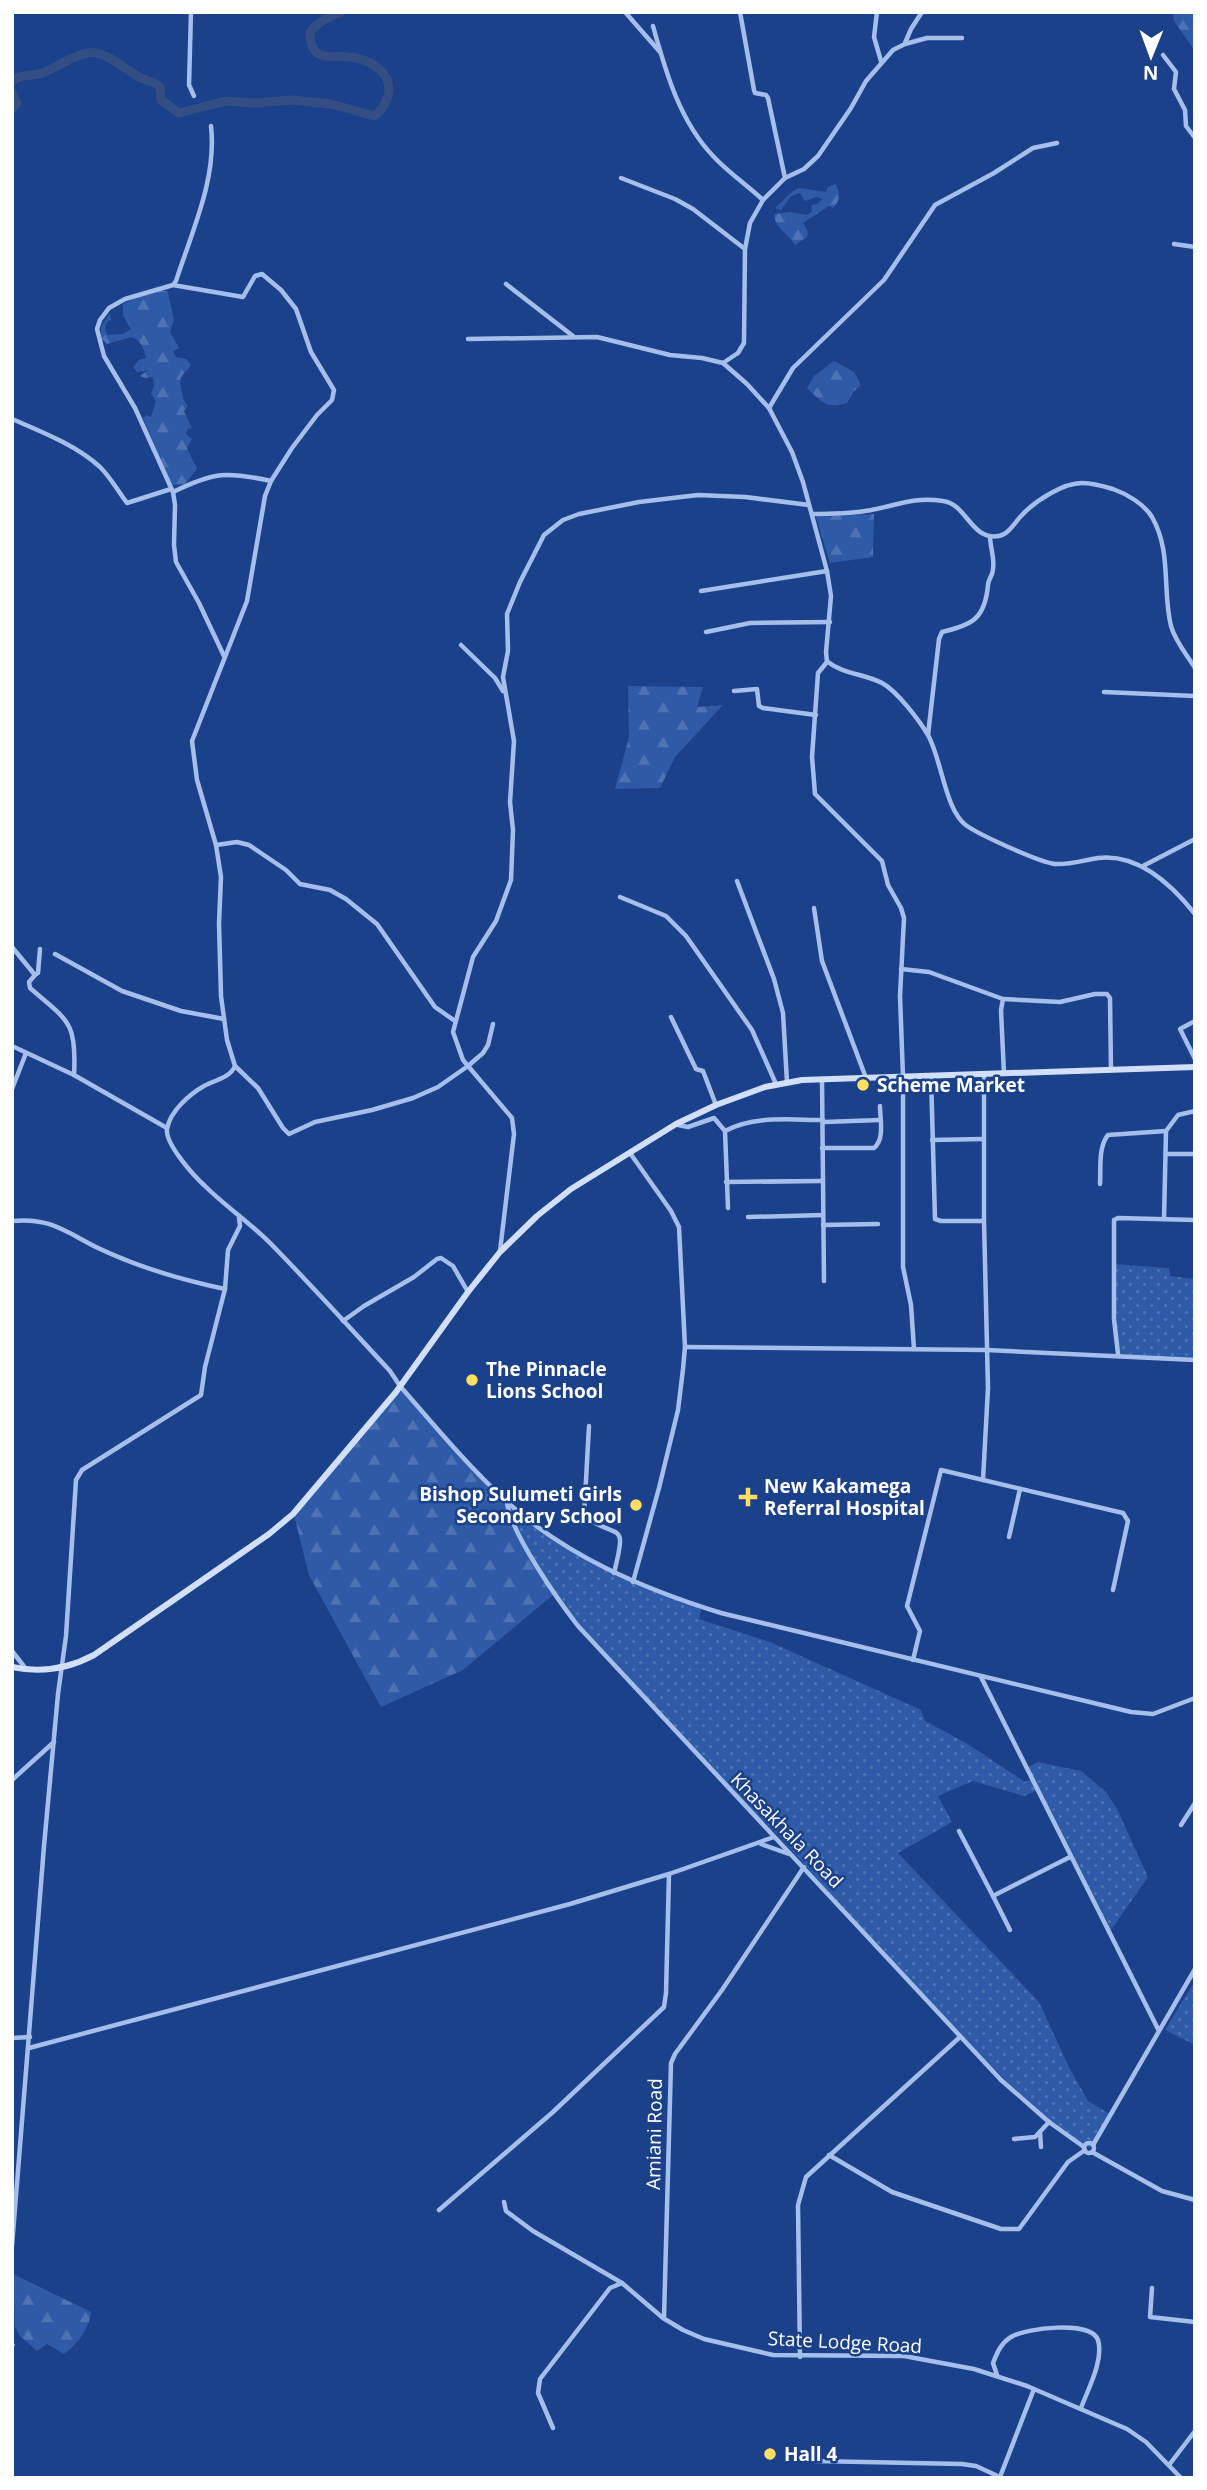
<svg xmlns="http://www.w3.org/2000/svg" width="1207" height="2490" viewBox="0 0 1207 2490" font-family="'Open Sans',sans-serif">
<defs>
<pattern id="grass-dots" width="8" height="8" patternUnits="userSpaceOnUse" patternTransform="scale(1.75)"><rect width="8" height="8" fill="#2e5aa8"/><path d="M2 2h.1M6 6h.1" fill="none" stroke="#4d73b5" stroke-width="1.8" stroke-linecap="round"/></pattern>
<pattern id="forest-firs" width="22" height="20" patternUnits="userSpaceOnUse" patternTransform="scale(1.75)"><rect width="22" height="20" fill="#2e5aa8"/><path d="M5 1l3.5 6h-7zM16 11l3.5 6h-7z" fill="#4d73b5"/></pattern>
</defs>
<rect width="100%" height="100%" fill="#1b418a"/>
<g fill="url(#grass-dots)">
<path d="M1114 1264 1169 1268 1170 1276 1195 1279V1361L1118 1355Z"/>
<path d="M505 1502 559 1542 618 1576 702 1607 699 1619 770 1642 921 1710 925 1721 966 1743 1025 1782 1032 1779 1026 1768 1038 1762 1081 1771 1106 1792 1117 1809 1148 1877 1111 1930 1040 1789 1024 1796 973 1781 938 1796 952 1822 898 1853 1039 2002 1068 2065 1088 2101 1110 2114 1089 2148 1046 2118 1024 2099 961 2035 872 1940 778 1835 739 1798 562 1607 530 1553Z"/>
<path d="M1195 1981V2045L1165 2030Z"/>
</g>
<g fill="url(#forest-firs)">
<path d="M1173 12H1195V51L1174 21Z"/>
<path d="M836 184C840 195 841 199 833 208L829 206 803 223 808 232 807 237 795 245C788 233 775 229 774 214L790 212 807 215 812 212 811 205 817 204 823 199 816 197 805 201 800 193 791 196 781 210 775 208 793 191 800 188 826 192 828 187Z"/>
<path d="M151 291H167L168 293 174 320 170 332 179 348 173 351 176 357 186 359 191 365C188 370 183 373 181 378 178 385 183 392 183 399L188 406 184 411 192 428 188 429 186 434 192 439 187 448 197 469 185 484 173 485 169 479 143 418 147 415 151 417 156 401 151 394 154 386 153 377 145 378 140 376 148 370 137 372 133 367 139 360 146 358C144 348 141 341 132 337L107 344 101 338V327L110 313 111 320 107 322 105 329 107 335 123 334 131 329 123 315V304Z"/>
<path d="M834 361 854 372 861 385 853 392 847 403C825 409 823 403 807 388L814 376Z"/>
<path d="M874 514 873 557 830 563 816 517Z"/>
<path d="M628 686 703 687 697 707 723 705 675 757 660 788 615 789 629 737Z"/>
<path d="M400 1386 505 1502 509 1513 554 1594 463 1670 381 1707 309 1575 294 1515Z"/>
<path d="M13 2274 91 2312C90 2327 77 2345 64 2354L47 2344 37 2351 20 2336 15 2327Z"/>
</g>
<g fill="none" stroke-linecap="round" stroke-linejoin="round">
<path stroke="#98b9ef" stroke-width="2" d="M12 2342 14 2345"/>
<g stroke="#324e84" stroke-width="9">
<path d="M12 82C20 73 31 77 42 73 57 68 71 56 87 53 105 49 126 71 141 78 148 81 154 81 160 87L161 100 179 113 226 101 253 103 292 100 331 104 374 116C381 112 384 106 387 99 396 74 371 59 349 57 339 55 325 60 316 52 311 47 310 39 310 32 319 21 328 18 341 12"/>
<path d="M12 92 17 103 12 109"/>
</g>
<g stroke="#a5bfed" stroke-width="4.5">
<path d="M191 12 189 85 194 96"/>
<path d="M625 12 660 52"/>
<path d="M740 12 754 90 755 93 766 95 768 98 785 178"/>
<path d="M877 12 874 37 881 61"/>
<path d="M653 26C666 73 680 122 714 157 729 173 747 185 763 200"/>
<path d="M905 43 911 29 922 12"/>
<path d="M1163 55 1176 72 1174 89 1185 110 1186 126 1195 138"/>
<path d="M211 126C217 179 192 231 176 281L173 285 125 299 109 308 100 320 97 329 104 356 135 408 173 492 175 505 174 545 176 562 199 603 224 656"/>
<path d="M621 178 675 199 693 209 745 249"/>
<path d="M1174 244 1195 247"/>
<path d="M506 284 573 336"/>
<path d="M173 285 243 297 255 276 262 274 281 290 296 309 311 352 334 390 332 400 317 415 292 448 271 481 265 496 247 601 192 741 197 780 216 845 221 877 219 923 221 996 227 1040 235 1066C230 1078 215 1080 204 1086 190 1094 170 1111 167 1129 165 1144 194 1176 205 1186 226 1207 252 1224 273 1246 313 1287 351 1329 390 1371L400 1386C434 1425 467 1465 505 1500 565 1556 644 1589 721 1613L1131 1712 1153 1714 1195 1698"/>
<path d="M468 339 597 337 670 355 702 358 723 363 747 384 769 408 792 452 803 482 827 571 831 596 826 652 827 662"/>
<path d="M723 363 738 353 744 343 745 249 750 223 763 200 785 178 804 169 818 156 851 108 866 81 893 50 905 44 927 38H962"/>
<path d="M769 408 793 368 884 280 935 205 994 173 1033 148 1057 143"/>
<path d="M12 419C42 432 76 445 100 467 111 478 118 491 127 503L171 489"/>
<path d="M173 492C214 472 226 471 271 481"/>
<path d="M812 514C829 514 847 514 865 511 894 507 911 496 943 501 967 504 971 541 999 536 1009 534 1015 522 1022 515 1035 501 1063 483 1082 483 1093 483 1103 486 1113 489 1127 494 1144 504 1152 517 1172 552 1162 590 1171 626 1175 641 1187 655 1195 668"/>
<path d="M701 591 827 571"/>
<path d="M706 632 750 623 830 622"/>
<path d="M461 645 495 678 503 691"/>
<path d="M827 662 818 673 812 757 815 794 882 861 888 885 901 908 904 918 900 996 903 1076V1267L911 1305 914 1349"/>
<path d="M828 662C843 674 865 674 882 683 897 691 919 720 928 735 942 760 945 811 967 826 982 836 1039 862 1055 864 1070 865 1084 860 1098 858 1139 853 1172 885 1195 914"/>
<path d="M734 691 757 689 759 706 763 708 816 715"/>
<path d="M1104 692 1195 696"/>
<path d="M928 735 939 639 942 632C973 625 985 618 988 585 988 579 993 576 993 569 995 559 990 547 990 536"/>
<path d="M216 845 237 842 249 845 286 870 300 884 330 890 346 899 377 924 435 1007 455 1021"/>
<path d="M1143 866 1195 839"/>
<path d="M737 881 774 979 783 1013 787 1082"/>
<path d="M620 897 666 916 686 936 752 1030 776 1084"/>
<path d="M814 908 822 961 866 1078"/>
<path d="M12 947 35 975 38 973 40 949"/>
<path d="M55 954 122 991 181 1011 224 1019"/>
<path d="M901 969 929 972 1003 999 1001 1010 1004 1074"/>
<path d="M35 975 29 982 30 988C68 1021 77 1021 74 1075"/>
<path d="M1003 999 1060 1002 1095 994H1107L1110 998 1111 1070"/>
<path d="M671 1017 696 1069 703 1071 716 1105"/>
<path d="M1195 1021 1180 1029 1195 1059"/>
<path d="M12 1046 74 1075 167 1128"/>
<path d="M235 1066 258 1088 283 1128 289 1134 315 1122 372 1110 413 1098 438 1087 468 1066 483 1053 488 1045 493 1024"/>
<path d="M931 1075 935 1219 941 1221H984"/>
<path d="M822 1080 824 1281"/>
<path d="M12 1089 26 1053"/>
<path d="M824 1122 880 1120"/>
<path d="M678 1125 688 1127 714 1118 725 1131 728 1208"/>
<path d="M725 1131C754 1115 791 1120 823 1120"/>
<path d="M932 1140 983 1139"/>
<path d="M822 1148H874C885 1139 880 1119 880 1106"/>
<path d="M630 1153 671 1211 679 1227 685 1347 683 1369 678 1410 659 1488 633 1582"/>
<path d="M1166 1154H1195"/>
<path d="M726 1182 822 1181"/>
<path d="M1100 1184C1101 1169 1098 1147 1108 1135L1166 1131"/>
<path d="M748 1217 823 1215"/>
<path d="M1164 1219 1166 1131 1178 1115 1195 1111"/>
<path d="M12 1221C50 1217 66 1232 98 1248 138 1267 182 1280 225 1289"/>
<path d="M823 1225 878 1224"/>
<path d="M500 1251 514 1134 512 1118 463 1060 453 1032 473 957 496 921 511 880 513 830 510 802 514 741 503 677 508 651 507 614 520 582 544 535 563 520 579 514 639 502 698 495 745 497 809 505"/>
<path d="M343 1321 364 1306 414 1277 437 1259 441 1258 453 1266 468 1292"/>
<path d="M685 1347 987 1350 1195 1360"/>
<path d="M1118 1354 1114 1319V1220L1118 1218 1195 1220"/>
<path d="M589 1426 584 1516C618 1541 628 1518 614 1573"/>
<path d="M983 1480 988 1388 984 1221V1075"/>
<path d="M507 1502C510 1532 558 1600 578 1626L1001 2080 1049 2122 1084 2147"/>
<path d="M1009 1537 1020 1489"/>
<path d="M12 1651 26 1669"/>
<path d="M913 1660 920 1631 907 1606 941 1470 1123 1513 1128 1521 1113 1590"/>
<path d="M981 1677 1158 2029"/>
<path d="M12 1780 54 1742"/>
<path d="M1181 1825 1195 1803"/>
<path d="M959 1831 993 1896 1070 1857"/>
<path d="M761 1844 789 1854"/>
<path d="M993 1896 1010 1930"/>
<path d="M12 2038 30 2037"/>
<path d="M29 2048 570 1904 669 1874 774 1837"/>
<path d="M1040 2132 1041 2147"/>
<path d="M1014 2139 1035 2137 1049 2122"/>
<circle cx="1089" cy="2148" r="5"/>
<path d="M1093 2145 1195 1969"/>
<path d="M1092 2152 1162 2191 1195 2200"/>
<path d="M829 2155 892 2192 1001 2229H1019L1068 2162 1085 2150"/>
<path d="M504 2202 506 2211 533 2231 622 2283 663 2318 683 2330 704 2339 773 2355 904 2356 974 2369 1027 2386 1127 2429 1146 2442 1181 2478"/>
<path d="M439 2210 553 2112 664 2007 666 1993 669 1874"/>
<path d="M12 2246 44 1846 58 1694 66 1636 76 1480 82 1470 201 1395 205 1367 225 1289 228 1250 240 1226 239 1218"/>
<path d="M1152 2288 1150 2317 1195 2322"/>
<path d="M664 2317 671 2063 675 2054 722 1990 804 1867"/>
<path d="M800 2357 798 2205 806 2177 960 2037"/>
<path d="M997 2375 993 2363C997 2353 1001 2343 1011 2337 1025 2328 1091 2320 1098 2340 1104 2360 1088 2389 1081 2408"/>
<path d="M553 2428 538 2393 540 2379 610 2288 622 2283"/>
<path d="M815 2461 962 2464 976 2466 1002 2478"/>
<path d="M1169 2465 1195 2431"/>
<path d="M1000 2477 1034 2389"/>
</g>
<path stroke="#d2dff9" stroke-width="6" d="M12 1667C41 1673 68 1669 94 1655L269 1534 293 1514 396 1392 468 1292 500 1252 537 1216 571 1189 676 1124 716 1105 765 1087 802 1080 1195 1067"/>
</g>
<g fill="#fedf62" stroke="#1b418a" stroke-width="2.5">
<circle cx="863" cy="1085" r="7"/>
<circle cx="472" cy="1380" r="7"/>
<path d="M744.5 1486.5h7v7h7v7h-7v7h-7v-7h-7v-7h7z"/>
<circle cx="636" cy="1505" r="7"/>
<circle cx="770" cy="2454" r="7"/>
</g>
<g text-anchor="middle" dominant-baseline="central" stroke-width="5" stroke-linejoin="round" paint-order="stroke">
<g font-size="19" font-weight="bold" fill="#fff" stroke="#1b418a" text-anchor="start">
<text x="877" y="1085">Scheme Market</text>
<text x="486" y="1369">The Pinnacle<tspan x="486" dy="22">Lions School</tspan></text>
<text x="764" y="1486">New Kakamega<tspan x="764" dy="22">Referral Hospital</tspan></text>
<text x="622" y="1494" text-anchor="end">Bishop Sulumeti Girls<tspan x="622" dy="22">Secondary School</tspan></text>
<text x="784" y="2454">Hall 4</text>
</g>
<g font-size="19" fill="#fff" stroke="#1b418a">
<text transform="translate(787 1830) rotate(46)">Khasakhala Road</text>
<text transform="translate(654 2134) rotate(-89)">Amiani Road</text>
<text transform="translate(845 2342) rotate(3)">State Lodge Road</text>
</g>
</g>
<rect width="1207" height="2490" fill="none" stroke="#ffffff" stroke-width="28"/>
<g transform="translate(1151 56) rotate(181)" stroke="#1b418a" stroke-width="5" paint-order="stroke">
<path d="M0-5L12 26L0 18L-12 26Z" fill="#ffffff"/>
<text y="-10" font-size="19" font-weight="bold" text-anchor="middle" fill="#ffffff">N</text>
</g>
</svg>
